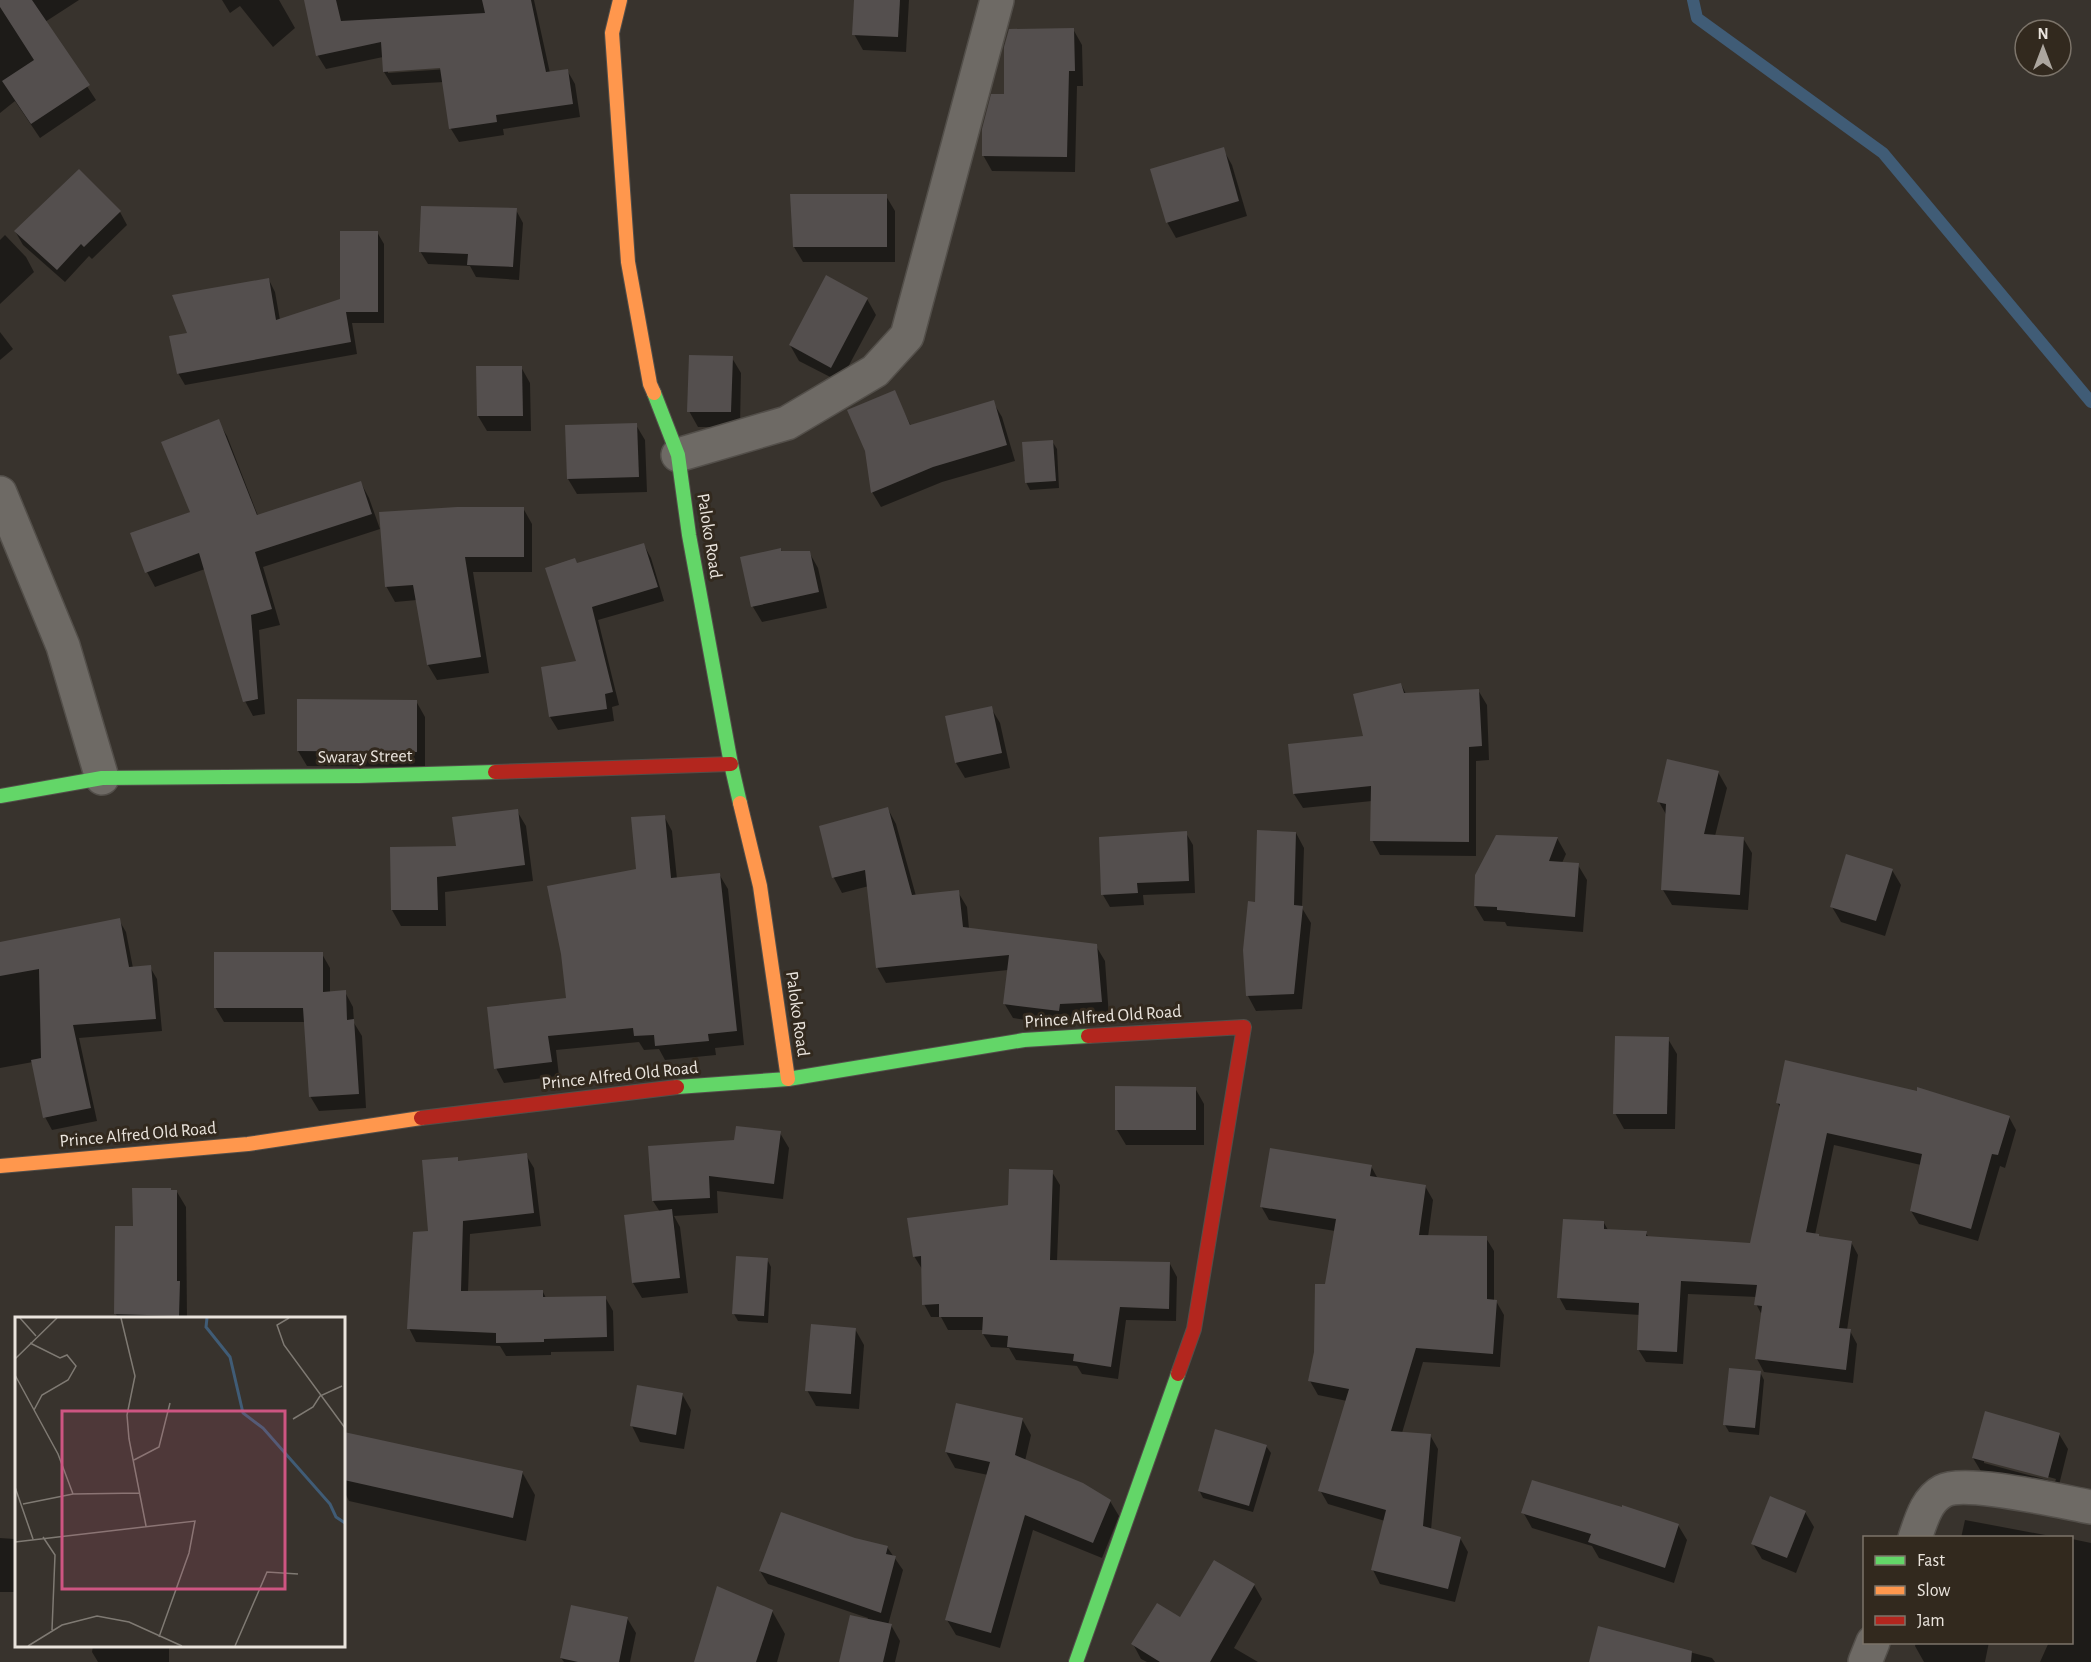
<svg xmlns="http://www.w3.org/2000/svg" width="2091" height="1662" viewBox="0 0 2091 1662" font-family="'Alegreya Sans',sans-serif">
<rect width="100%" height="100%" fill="#38332d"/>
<g fill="#0007" fill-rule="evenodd">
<path d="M0 0H79L45 22 96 100 40 138 15 101 0 113Z"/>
<path d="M222 0H279L295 28 273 47 240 6 230 13Z"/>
<path d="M305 0H534L550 73 567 70 575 84 580 117 503 129 504 135 459 142 451 129 444 82 392 85 384 72 383 57 326 69 318 56ZM447 66 448 69 388 73V70Z"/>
<path d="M856 0H909L906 52 863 50 854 34Z"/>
<path d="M1073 29 1082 45 1083 86H1077L1075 172 992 171 983 155 1006 96Z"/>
<path d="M1223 149 1232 165 1247 216 1176 238 1167 222Z"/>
<path d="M886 196 895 211V262H803L794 247Z"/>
<path d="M516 210 523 223 519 280 476 277 470 266 428 264 420 251Z"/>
<path d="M120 212 127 225 92 259 89 256 65 282 23 245 15 231Z"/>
<path d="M377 232 384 244V323H352L357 354 185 385 178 373 189 334 269 280 275 292 280 320 342 300Z"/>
<path d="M5 235 26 257 34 272 0 304V240Z"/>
<path d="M827 277 867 299 876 315 840 382 799 361 790 345Z"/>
<path d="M0 332 13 349 0 360Z"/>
<path d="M732 358 741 373 740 427H698L689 411Z"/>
<path d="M521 367 530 383 531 431H487L478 416 477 368Z"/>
<path d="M894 392 911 426 993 402 1002 417 1015 461 942 482 881 507 872 492Z"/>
<path d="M218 421 227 436 258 516 361 483 369 498 380 529 263 567 280 625 259 630 265 714 253 716 245 701 205 569 155 587 147 572 132 534 191 512Z"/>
<path d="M636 425 645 440 647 492 577 494 568 479Z"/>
<path d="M1052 441 1057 449 1059 488 1030 490 1026 482Z"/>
<path d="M523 508 532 524V572H473L489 673 437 680 428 665 417 600 395 602 386 586Z"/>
<path d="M644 545 651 558 664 601 598 620 619 705 612 707 614 721 558 730 550 717 542 668 578 662V565Z"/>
<path d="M780 549 783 553 809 552 818 568 827 608 762 622 753 607 741 558Z"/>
<path d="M1401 684 1406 694 1478 690 1487 705 1489 760 1476 761V856L1380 855 1372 840V801L1303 808 1294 794 1365 737Z"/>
<path d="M416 701 425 717V767L307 766 298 751Z"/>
<path d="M991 708 1000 723 1010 768 965 778 956 763 947 717Z"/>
<path d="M1718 772 1727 788 1715 836 1743 838 1752 853 1748 910 1672 905 1663 890 1667 816 1659 802Z"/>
<path d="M888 809 896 824 916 896 958 892 967 907 969 929 1096 946 1105 961 1109 1017 1068 1019 1067 1026 1013 1018 1004 1003 1008 970 886 983 877 967 869 886 842 893 834 878 821 827Z"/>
<path d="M517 811 526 826 533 881 445 892 446 926H401L392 910V848L458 847Z"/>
<path d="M664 816 672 831 677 879 719 874 728 889 744 1045 715 1048 716 1055 665 1060 659 1049 644 1050 639 1042 556 1050 559 1076 504 1083 496 1068 567 999 638 871Z"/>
<path d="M1186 833 1193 845 1195 893 1143 895 1144 905 1110 907 1103 895Z"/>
<path d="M1296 833 1304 848 1302 908 1311 923 1302 1009 1256 1011 1248 996 1244 949 1256 903Z"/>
<path d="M1557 838 1566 854 1562 863 1578 865 1587 880 1583 932 1507 926 1505 922 1484 921 1475 906Z"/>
<path d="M1892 870 1901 885 1885 936 1841 922 1832 907Z"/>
<path d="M119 920 126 932 133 968 150 967 157 979 162 1031 79 1038 97 1121 52 1130 45 1117 33 1062 0 1068V943Z"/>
<path d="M322 954 330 968V993L345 992 353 1007 354 1023 362 1036 366 1108 319 1111 310 1096 306 1022H224L215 1007Z"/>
<path d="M1668 1039 1677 1054 1675 1129H1624L1615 1113Z"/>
<path d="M1195 1088 1204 1104V1145H1126L1117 1130Z"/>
<path d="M1777 1102 2009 1117 2016 1130 2005 1168 2000 1166 1978 1241 1919 1224 1911 1211 1921 1165 1834 1145 1815 1235 1820 1238 1851 1242 1858 1255 1847 1330 1850 1331 1857 1344 1853 1383 1764 1372 1757 1359 1762 1315 1756 1304 1757 1297 1688 1294 1683 1364 1646 1362 1638 1349 1640 1315 1566 1310 1559 1297 1604 1223 1608 1230 1646 1233 1649 1238 1751 1245 1781 1109Z"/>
<path d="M780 1133 789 1148 783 1199 717 1191 718 1213 674 1216 680 1227 688 1293 642 1298 633 1283 625 1216 660 1212 653 1201 735 1141Z"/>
<path d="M526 1155 534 1168 541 1226 470 1234 468 1293 543 1292 546 1298 605 1297 613 1311 614 1351 551 1352V1355L506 1356 500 1346 416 1342 409 1328 430 1233 459 1162Z"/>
<path d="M1371 1166 1378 1179 1425 1186 1433 1200 1428 1237 1486 1238 1494 1251V1301H1496L1504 1315 1500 1367 1423 1362 1402 1433 1430 1435 1438 1449 1431 1530 1460 1538 1468 1552 1455 1602 1380 1584 1373 1570 1385 1521 1328 1504 1320 1490 1347 1401 1318 1395 1310 1381 1335 1231 1269 1220 1261 1206Z"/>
<path d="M1052 1172 1060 1185 1057 1261 1170 1264 1177 1277 1176 1321 1126 1320 1118 1379 1082 1374 1077 1366 1016 1360 1009 1348 991 1347 983 1334V1330H948L941 1317H931L924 1304 922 1269 914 1256 1010 1207Z"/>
<path d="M171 1192H177L186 1207 187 1318H118L116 1314 135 1227Z"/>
<path d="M767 1259 771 1267 768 1323 738 1321 734 1314Z"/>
<path d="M855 1329 864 1345 859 1409 816 1406 807 1390Z"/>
<path d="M1760 1372 1764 1380 1759 1435 1729 1432 1725 1425Z"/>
<path d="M682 1394 691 1410 684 1449 640 1442 632 1426Z"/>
<path d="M1022 1419 1031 1435 1025 1461 1110 1501 1119 1516 1102 1558 1033 1530 1000 1648 956 1635 947 1620 988 1475 955 1468 946 1452Z"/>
<path d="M346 1434 522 1472 535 1495 526 1541 349 1501 344 1491V1443Z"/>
<path d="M2059 1434 2068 1449 2057 1493 1982 1473 1973 1458ZM1984 1459 2056 1479 2055 1482 1984 1463Z"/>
<path d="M1266 1446 1271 1453 1253 1512 1203 1498 1199 1490Z"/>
<path d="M15 1479H16V1592H0V1538L15 1539Z"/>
<path d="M1523 1512 1678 1525 1687 1540 1674 1583 1599 1558 1592 1546 1532 1528Z"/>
<path d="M1805 1512 1814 1527 1796 1573 1762 1559 1753 1544Z"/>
<path d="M1965 1520 2061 1538H1961Z"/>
<path d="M826 1532 887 1547 903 1570 888 1625H891L900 1641 895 1662H841L868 1618 768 1584 760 1571Z"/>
<path d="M2072 1539 2091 1543V1662H2040L2049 1642H2072Z"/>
<path d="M1254 1585 1262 1599 1234 1648 1258 1662H1147L1141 1659 1133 1644Z"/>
<path d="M772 1611 785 1634 777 1662H696Z"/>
<path d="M627 1618 636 1633 630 1662H564L561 1658Z"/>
<path d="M1599 1628 1712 1658 1715 1662H1590Z"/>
<path d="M1916 1642H1989L1985 1662H1924L1915 1646Z"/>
<path d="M93 1646H169V1662H98L92 1652Z"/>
</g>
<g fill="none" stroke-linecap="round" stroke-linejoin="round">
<path stroke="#405c76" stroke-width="12" d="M1693 0 1697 18 1883 153 2091 402"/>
</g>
<g fill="#544f4e">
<path d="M0 0H32L90 85 31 124 2 81 34 60 0 7Z"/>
<path d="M304 0H336L341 21 485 13 482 0H531L546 72 568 69 573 104 496 115 497 122 449 129 440 68 383 72 381 42 316 56Z"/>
<path d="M854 0H900L898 37 852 35Z"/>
<path d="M1074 28 1075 71H1069L1067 157 982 156V129L991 94H1004V47L1009 29Z"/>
<path d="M1224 147 1239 201 1166 223 1150 169Z"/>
<path d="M79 169 121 211 84 247 81 244 57 270 14 231Z"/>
<path d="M790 194H887V247H793Z"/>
<path d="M421 206 517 208 513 267 467 265 468 254 419 252Z"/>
<path d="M340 231H378V312H346L351 342 177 374 169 336 187 333 172 295 269 278 276 320 340 299Z"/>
<path d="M826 275 868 298 831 368 789 345Z"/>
<path d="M689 355 733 356 731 412H687Z"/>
<path d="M476 366H522L523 416H477Z"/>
<path d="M895 390 910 425 994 400 1007 445 933 467 871 493 865 451 847 410Z"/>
<path d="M219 419 257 515 361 481 372 514 255 552 272 609 251 615 258 699 243 702 199 553 145 573 130 533 190 512 161 442Z"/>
<path d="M637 423 639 477 567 479 565 425Z"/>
<path d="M1053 440 1056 481 1025 483 1022 442Z"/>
<path d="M457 507H524V557H465L481 657 427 665 413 585 385 587 379 512Z"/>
<path d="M644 543 658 587 592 607 613 692 605 694 607 709 549 717 541 667 576 661 545 568 575 558 577 563Z"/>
<path d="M781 548V551H810L819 592 751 607 740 557Z"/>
<path d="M1401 683 1404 693 1479 689 1482 746 1469 747V842L1370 841 1371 786 1293 794 1288 744 1363 736 1353 694Z"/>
<path d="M297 699 417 700V752L297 751Z"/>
<path d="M992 706 1002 753 955 763 945 716Z"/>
<path d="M1667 759 1719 771 1704 834 1744 837 1740 895 1661 890 1666 804 1657 802Z"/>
<path d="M888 807 912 895 959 890 963 927 1097 944 1102 1002 1060 1004 1059 1011 1003 1004 1009 955 876 968 865 870 832 878 819 826Z"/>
<path d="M518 809 525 865 437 877 438 910H391L390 847 456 846 452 817Z"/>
<path d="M665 815 671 878 720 873 737 1031 708 1034 709 1041 655 1046 654 1035 634 1036 633 1028 548 1036 552 1062 494 1069 487 1007 566 998 561 954 547 886 636 869 631 817Z"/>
<path d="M1257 830 1296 832 1294 905 1303 906 1294 994 1246 996 1243 950 1248 901 1255 902Z"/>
<path d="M1187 831 1189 881 1137 883 1138 893 1101 895 1099 837Z"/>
<path d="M1496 835 1558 837 1549 861 1579 863 1575 917 1497 910V907L1474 906 1475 875Z"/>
<path d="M1846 854 1893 869 1876 921 1830 907Z"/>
<path d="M120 918 129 967 151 965 156 1019 73 1025 91 1108 43 1118 31 1060 41 1058 39 969 0 976V942Z"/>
<path d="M214 952H323V992L346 990 347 1020 354 1019 359 1094 309 1097 303 1008H214Z"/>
<path d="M1615 1036 1669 1037 1667 1114H1613Z"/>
<path d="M1785 1060 1917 1091V1087L2010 1116 1998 1155 1992 1154 1971 1229 1910 1211 1922 1154 1827 1133 1806 1232 1819 1234V1236L1852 1241 1839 1328 1851 1329 1846 1370 1755 1359 1762 1306 1754 1305 1757 1285 1681 1281 1677 1352 1637 1350 1639 1303 1557 1298 1563 1219 1604 1221V1229L1647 1231 1646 1236 1750 1243 1780 1104 1776 1103Z"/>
<path d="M1115 1086 1196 1087V1130H1115Z"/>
<path d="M736 1126 781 1131 774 1184 709 1176 710 1198 652 1201 648 1146 734 1140Z"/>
<path d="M1270 1148 1372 1165 1370 1176 1426 1185 1419 1235 1487 1236V1299L1497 1300 1493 1354 1416 1348 1391 1431 1431 1434 1423 1526 1461 1537 1448 1589 1371 1570 1386 1510 1318 1491 1349 1389 1308 1381 1314 1352 1315 1284H1325L1336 1219 1260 1207Z"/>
<path d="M527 1153 534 1213 463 1221 461 1291 543 1290V1297L606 1296 607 1337 544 1339V1342L496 1343V1333L407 1329 413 1232 428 1231 422 1160 458 1157V1161Z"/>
<path d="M1009 1169 1053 1170 1050 1260 1170 1262 1169 1309 1120 1307 1111 1367 1073 1361 1074 1354 1007 1347 1008 1336 982 1334 983 1317H939V1304L922 1305 921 1256 913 1257 907 1218 1008 1205Z"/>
<path d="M132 1188H171V1190H177V1281H180L179 1316 114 1314 115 1226H133Z"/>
<path d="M672 1209 680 1278 632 1283 624 1215Z"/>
<path d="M736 1256 768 1258 764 1316 732 1314Z"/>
<path d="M811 1324 856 1328 851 1394 805 1391Z"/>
<path d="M1729 1368 1761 1371 1755 1428 1723 1425Z"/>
<path d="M637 1385 683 1393 676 1435 630 1426Z"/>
<path d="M956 1403 1023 1418 1015 1455 1083 1483 1111 1500 1093 1543 1025 1515 991 1633 945 1620 990 1462 945 1452Z"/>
<path d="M1985 1411 2060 1433 2048 1478 1972 1458Z"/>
<path d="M1215 1429 1267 1445 1249 1506 1198 1491Z"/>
<path d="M344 1432 523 1471 513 1518 344 1480Z"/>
<path d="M1532 1480 1622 1507V1505L1679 1524 1665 1568 1588 1542 1591 1534 1521 1513Z"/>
<path d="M1770 1496 1806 1511 1787 1558 1751 1544Z"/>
<path d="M781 1512 855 1538 888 1546 886 1554 896 1556 881 1613 759 1571Z"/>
<path d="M1214 1560 1255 1584 1210 1662H1160L1131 1644 1157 1603 1180 1617Z"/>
<path d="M717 1586 773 1610 756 1662H694Z"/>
<path d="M571 1605 628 1617 619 1662H578L560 1658Z"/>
<path d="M850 1615 892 1624 883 1662H839Z"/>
<path d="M1598 1626 1692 1651 1691 1662H1589Z"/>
</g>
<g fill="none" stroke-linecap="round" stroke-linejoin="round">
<g stroke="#534f4a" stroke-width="36">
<g id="street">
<path d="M678 455 787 423 875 371 907 336 997 0"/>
<path d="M0 493 63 646 102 778"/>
<path d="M1915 1538C1921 1521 1926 1500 1943 1491 1965 1479 2063 1502 2091 1507"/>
<path d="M1865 1662 1873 1642"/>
</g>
</g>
<g stroke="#534f4a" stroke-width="16">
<g id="fast">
<path d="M654 393 678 455 689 535 731 764 740 803"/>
<path d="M0 796 102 778 359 776 495 772"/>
<path d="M677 1087 788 1079 1024 1040 1088 1036"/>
<path d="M1076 1662 1178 1374"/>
</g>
</g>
<g stroke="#534f4a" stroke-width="16">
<g id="slow">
<path d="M620 0 612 33 628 262 650 384 654 393"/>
<path d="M740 803 760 886 788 1079"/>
<path d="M0 1166 248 1144 421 1118"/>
</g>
</g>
<g stroke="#534f4a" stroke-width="16">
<g id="jam">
<path d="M495 772 731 764"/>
<path d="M1088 1036 1244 1027 1194 1329 1178 1374"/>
<path d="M421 1118 677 1087"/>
</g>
</g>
<use href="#street" stroke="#6e6a65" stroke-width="33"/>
<use href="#fast" stroke="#63d668" stroke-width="14"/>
<use href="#slow" stroke="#ff974d" stroke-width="14"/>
<use href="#jam" stroke="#b3261e" stroke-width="14"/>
</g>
<g text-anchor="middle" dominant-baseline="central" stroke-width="6" stroke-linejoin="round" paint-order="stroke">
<g font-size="18" fill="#eae4dd" stroke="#32291e">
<text transform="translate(709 536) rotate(81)">Paloko Road</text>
<text transform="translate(365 757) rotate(-1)">Swaray Street</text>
<text transform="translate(797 1014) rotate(82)">Paloko Road</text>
<text transform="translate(1103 1017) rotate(-4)">Prince Alfred Old Road</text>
<text transform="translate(620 1076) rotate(-6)">Prince Alfred Old Road</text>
<text transform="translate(138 1135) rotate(-5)">Prince Alfred Old Road</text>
</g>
</g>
<g transform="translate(15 1317)">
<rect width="330" height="330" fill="#38332d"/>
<path fill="none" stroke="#405c76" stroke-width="3" d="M192 1 191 10 215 40 228 96 248 111 315 187 321 200 330 206"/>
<path fill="none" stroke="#7f7a73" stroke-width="1.5" d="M5 1 21 19M106 1 120 59 112 98 114 122 131 209M274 1 262 8 269 28 330 111M15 26 45 41 52 38 61 49 53 63 27 78 19 93M0 42 42 1M0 58 43 137 58 177M278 102 298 90 305 79 327 69M119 143 144 130 155 86M0 170 18 222M8 187 58 177 125 176M28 220 40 238 37 313M0 225 180 204 174 236 144 320M13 329 47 308 82 299 114 305 167 329M220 329 252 255 283 257"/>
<path fill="#ce5582" fill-opacity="0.15" stroke="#ce5582" stroke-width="3" d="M47 94H270V272H47Z"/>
<rect width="330" height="330" fill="none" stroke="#eae4dd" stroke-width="3"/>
</g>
<rect x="1863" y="1536" width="210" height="108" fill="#32291e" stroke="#7c746a" stroke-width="1.5"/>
<rect x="1875" y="1556" width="30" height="9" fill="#63d668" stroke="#7c746a" stroke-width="1.5"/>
<text x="1917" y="1566" font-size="18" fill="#eae4dd">Fast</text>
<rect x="1875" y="1586" width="30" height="9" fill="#ff974d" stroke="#7c746a" stroke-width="1.5"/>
<text x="1917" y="1596" font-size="18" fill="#eae4dd">Slow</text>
<rect x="1875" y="1616" width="30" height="9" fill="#b3261e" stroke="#7c746a" stroke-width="1.5"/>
<text x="1917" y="1626" font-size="18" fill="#eae4dd">Jam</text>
<g transform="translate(2043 48)"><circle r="28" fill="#32291e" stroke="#7c746a" stroke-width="1.5"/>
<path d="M0-4.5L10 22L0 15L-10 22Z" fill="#aca69f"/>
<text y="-9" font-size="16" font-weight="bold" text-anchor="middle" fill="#eae4dd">N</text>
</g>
</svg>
